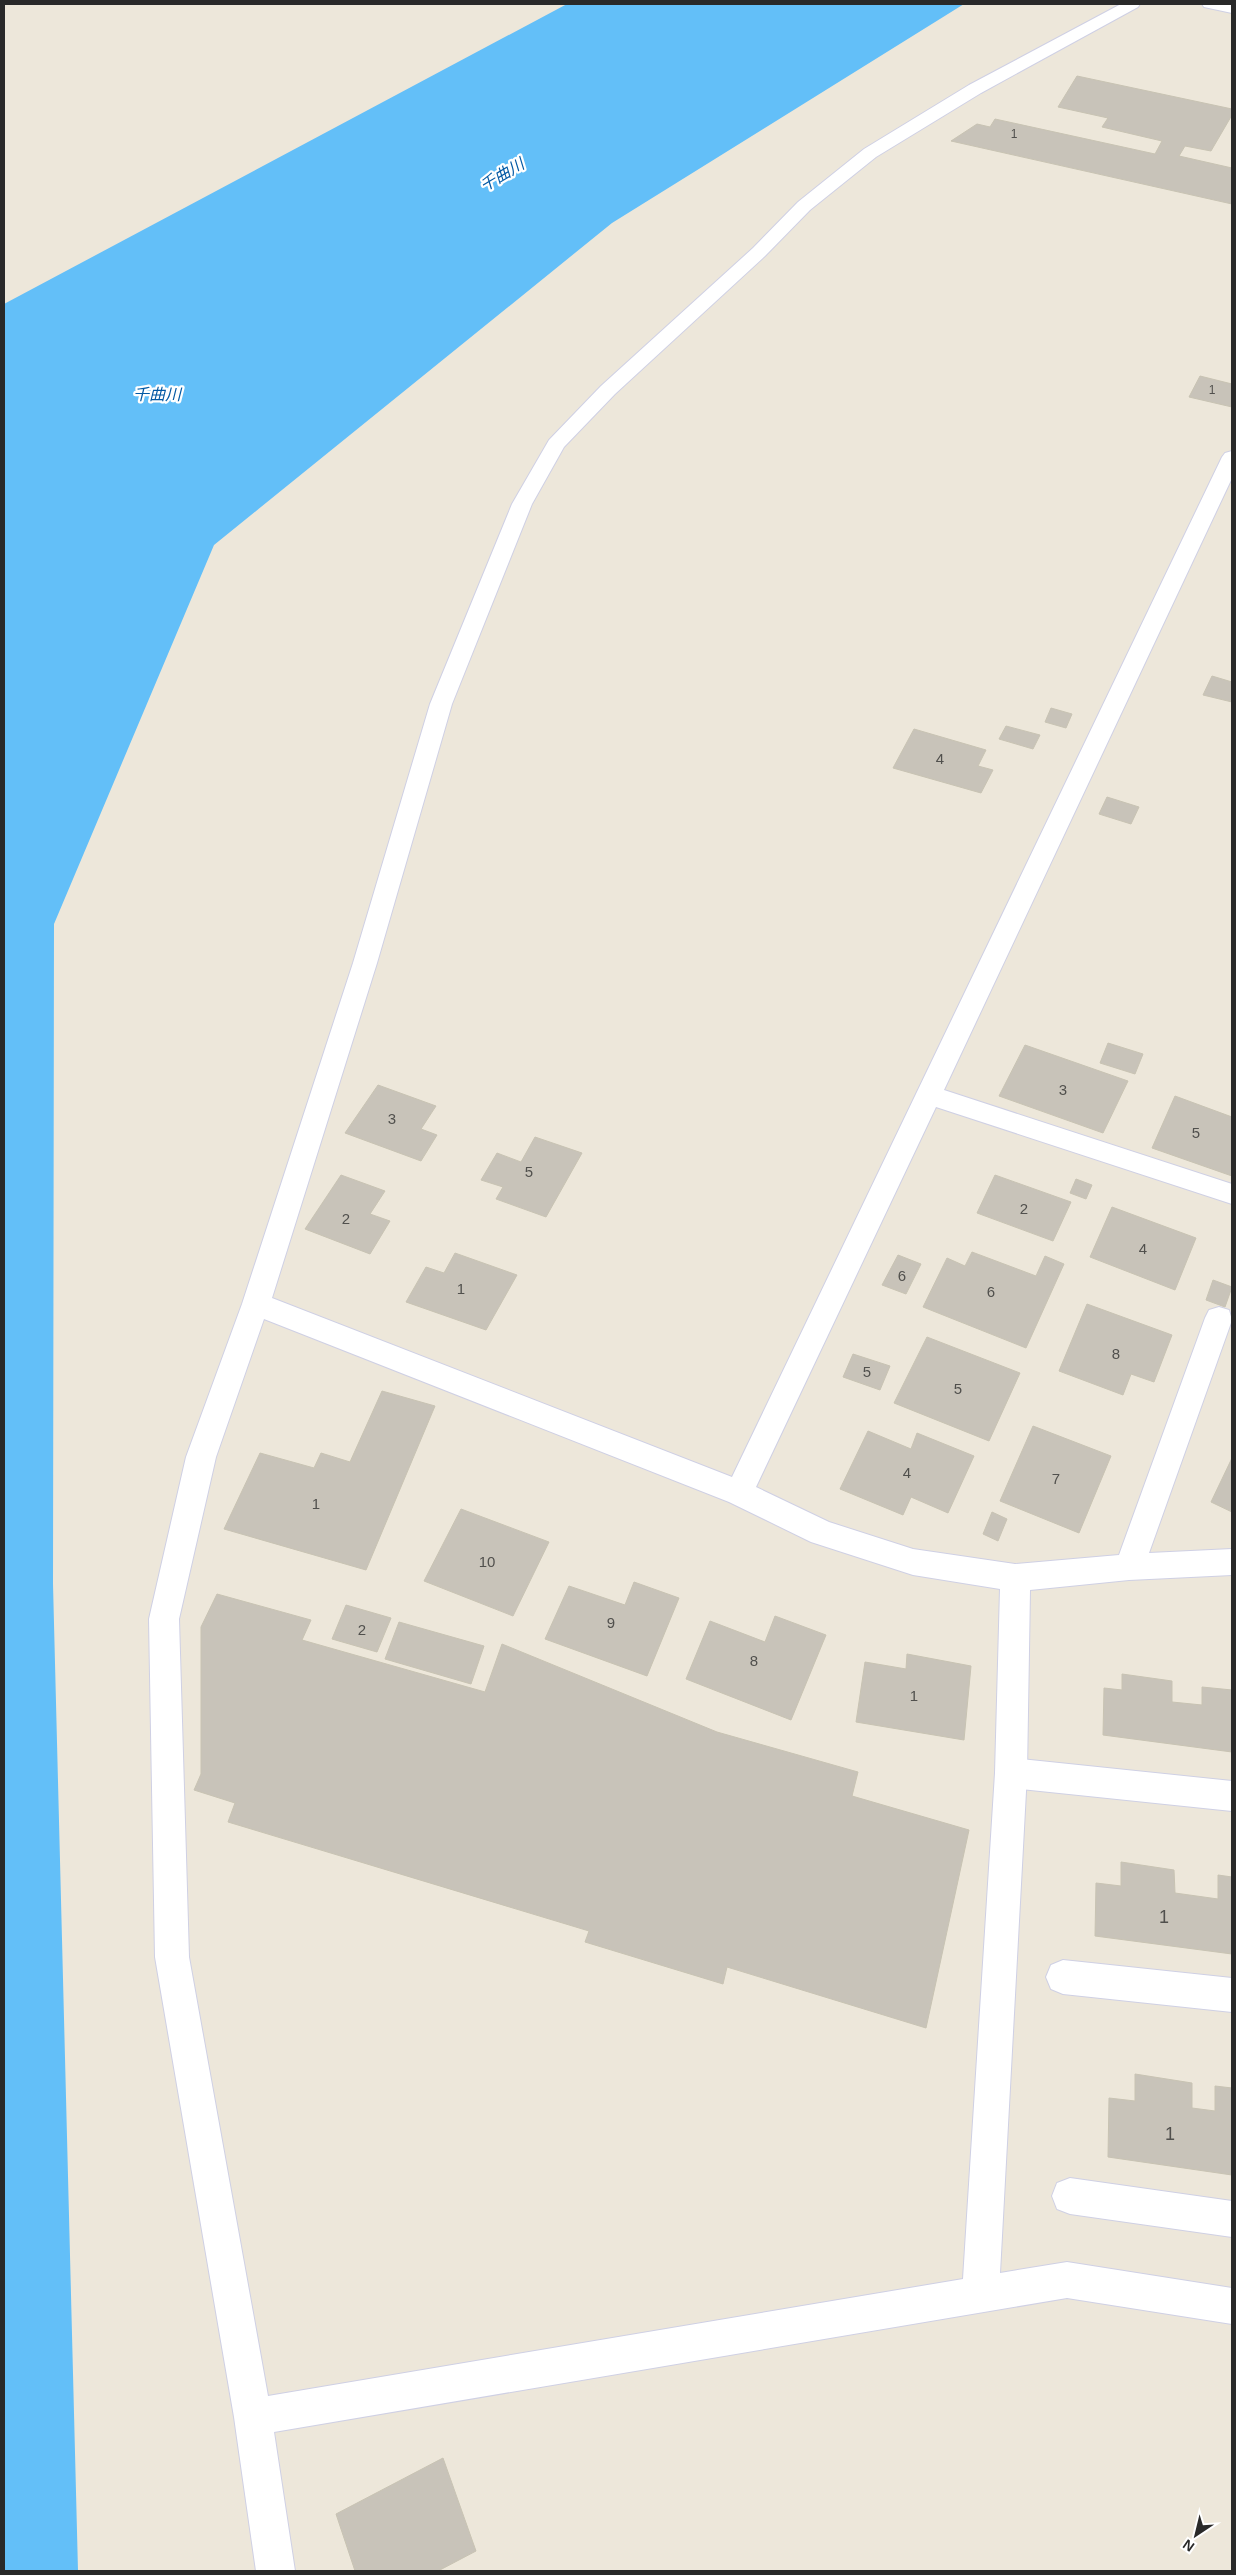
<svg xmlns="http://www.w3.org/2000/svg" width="1236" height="2575" viewBox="0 0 1236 2575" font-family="Helvetica,'Noto Sans JP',sans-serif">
<rect width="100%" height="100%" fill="#ede7da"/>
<path fill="#63bff8" d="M567 4H964L612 223 214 545 54 924 53 1584 78 2571H4V304Z"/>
<g fill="#c8c3b9" stroke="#c8c3b3">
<path d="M1077 76 1232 109V115L1211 151 1185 146 1179 156 1232 168V204L951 141 977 124 990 127 995 119 1155 154 1162 141 1102 127 1108 118 1058 107Z"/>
<path d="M1200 376 1232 384V407L1189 397Z"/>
<path d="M1212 676 1232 682V702L1203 695Z"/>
<path d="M1051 708 1072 714 1066 728 1045 722Z"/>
<path d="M1006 726 1040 735 1033 749 999 739Z"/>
<path d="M914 729 986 750 978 766 993 770 981 793 893 768Z"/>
<path d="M1107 797 1139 807 1131 824 1099 814Z"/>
<path d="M1108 1043 1143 1054 1135 1074 1100 1063Z"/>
<path d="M1025 1045 1128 1081 1103 1133 999 1096Z"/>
<path d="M378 1085 436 1106 421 1129 437 1135 421 1161 345 1133Z"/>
<path d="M1175 1096 1232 1117V1176L1152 1148Z"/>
<path d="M535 1137 582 1153 546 1217 496 1199 503 1187 481 1180 497 1153 521 1162Z"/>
<path d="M341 1175 385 1191 370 1214 390 1221 370 1254 305 1229Z"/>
<path d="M995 1175 1071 1202 1053 1241 977 1213Z"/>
<path d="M1076 1179 1092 1185 1086 1199 1070 1193Z"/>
<path d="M1112 1207 1196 1238 1175 1290 1090 1257Z"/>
<path d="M972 1252 1036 1276 1045 1256 1064 1264 1026 1348 923 1307 947 1258 965 1266Z"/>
<path d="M455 1253 517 1275 486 1330 406 1302 426 1267 444 1273Z"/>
<path d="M898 1255 921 1264 906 1294 882 1285Z"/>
<path d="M1213 1280 1232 1287 1225 1307 1206 1300Z"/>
<path d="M1087 1304 1172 1335 1154 1382 1131 1374 1123 1395 1059 1371Z"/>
<path d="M927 1337 1020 1373 989 1441 894 1403Z"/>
<path d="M853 1354 890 1366 880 1390 843 1377Z"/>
<path d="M382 1391 435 1406 366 1570 224 1529 260 1453 314 1468 321 1453 350 1462Z"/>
<path d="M1033 1426 1111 1456 1079 1533 1000 1501Z"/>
<path d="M868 1431 911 1449 917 1433 974 1456 948 1513 911 1497 903 1515 840 1489Z"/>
<path d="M1232 1458V1512L1211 1502Z"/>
<path d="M461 1509 549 1542 513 1616 424 1581Z"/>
<path d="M992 1512 1007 1519 998 1541 983 1534Z"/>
<path d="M634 1582 679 1598 647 1676 545 1639 569 1586 625 1605Z"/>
<path d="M217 1594 311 1620 302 1640 485 1692 502 1644 717 1732 858 1772 852 1796 969 1830 926 2028 727 1967 723 1984 585 1942 589 1931 228 1822 235 1803 194 1790 201 1774V1627Z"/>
<path d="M346 1605 391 1618 377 1652 332 1639Z"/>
<path d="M775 1616 826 1635 791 1720 686 1679 710 1621 765 1642Z"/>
<path d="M399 1622 484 1646 471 1684 385 1659Z"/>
<path d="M907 1654 971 1666 964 1740 856 1722 865 1662 906 1669Z"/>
<path d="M1122 1674 1172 1681V1702L1202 1705V1687L1232 1690V1752L1103 1735 1104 1688 1122 1690Z"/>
<path d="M1121 1862 1174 1870 1175 1893 1218 1899V1875L1232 1877V1954L1095 1936 1096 1883 1121 1886Z"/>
<path d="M1135 2074 1192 2083V2108L1215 2111V2086L1232 2088V2175L1108 2157 1109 2098 1135 2101Z"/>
<path d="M443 2458 476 2551 438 2571H355L336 2514Z"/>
</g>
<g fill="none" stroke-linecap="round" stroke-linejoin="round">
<g stroke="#cfd0e4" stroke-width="2">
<g id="service">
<path d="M1011 1758 1232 1781V1811L1011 1788 1000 1784 995 1773 1000 1762Z"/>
<path d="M1063 1960 1232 1978V2012L1063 1994 1051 1989 1046 1977 1051 1965Z"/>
<path d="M1070 2178 1232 2201V2237L1070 2214 1057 2209 1052 2196 1057 2183Z"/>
</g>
</g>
<g stroke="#cfd0e4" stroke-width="2">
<g id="minor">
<path d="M1121 4H1140L1138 7 981 93 876 157 810 210 765 256 615 394 564 447 532 504 452 704 377 963 272 1298 732 1477 1222 457 1225 453 1232 451V478L944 1090 1232 1184V1204L936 1107 756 1487 829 1522 913 1549 1015 1564 1119 1555 1205 1318 1209 1310 1219 1307 1229 1310 1232 1320 1149 1553 1232 1549V1575L1129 1580 1030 1590 1027 1773 1000 2273 1067 2262 1232 2288V2324L1067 2298 274 2432 295 2571H256L234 2417 155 1957 149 1619 186 1457 242 1304 353 963 430 704 512 504 549 440 601 386 753 248 798 202 864 149 969 85ZM264 1319 729 1502 811 1542 913 1575 1000 1589 995 1773 963 2279 268 2396 189 1957 179 1619 216 1457Z"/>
<path d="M1202 4H1232V13L1204 7Z"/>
</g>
</g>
<use href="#service" fill="#fff" fill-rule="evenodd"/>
<use href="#minor" fill="#fff" fill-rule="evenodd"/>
</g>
<g text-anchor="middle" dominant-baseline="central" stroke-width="4.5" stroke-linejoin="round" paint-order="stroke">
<g font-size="12" fill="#51504d">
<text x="1014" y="134">1</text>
<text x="1212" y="390">1</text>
</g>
<g font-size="15" fill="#51504d">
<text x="940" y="758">4</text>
<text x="1063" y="1089">3</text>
<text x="392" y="1118">3</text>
<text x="1196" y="1132">5</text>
<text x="529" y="1171">5</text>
<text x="1024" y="1208">2</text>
<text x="346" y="1218">2</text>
<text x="1143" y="1248">4</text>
<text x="902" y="1275">6</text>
<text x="461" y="1288">1</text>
<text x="991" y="1291">6</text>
<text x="1116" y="1353">8</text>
<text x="867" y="1371">5</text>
<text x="958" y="1388">5</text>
<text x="907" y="1472">4</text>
<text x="1056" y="1478">7</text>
<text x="316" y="1503">1</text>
<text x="487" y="1561">10</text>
<text x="611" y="1622">9</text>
<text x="362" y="1629">2</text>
<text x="754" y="1660">8</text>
<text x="914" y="1695">1</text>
</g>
<g font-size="16" font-style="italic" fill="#0359a4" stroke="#fff">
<text transform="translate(502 175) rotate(-31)">千曲川</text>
<text x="157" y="394">千曲川</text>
</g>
<g font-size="18" fill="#51504d">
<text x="1164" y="1917">1</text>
<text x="1170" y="2134">1</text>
</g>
</g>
<rect width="1236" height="2575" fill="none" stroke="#292929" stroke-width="10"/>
<g transform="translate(1196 2535) rotate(215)" stroke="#ffffff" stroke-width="4" paint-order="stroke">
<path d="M0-4L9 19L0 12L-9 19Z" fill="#292929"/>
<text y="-8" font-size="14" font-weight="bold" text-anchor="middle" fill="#292929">N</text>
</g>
</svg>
